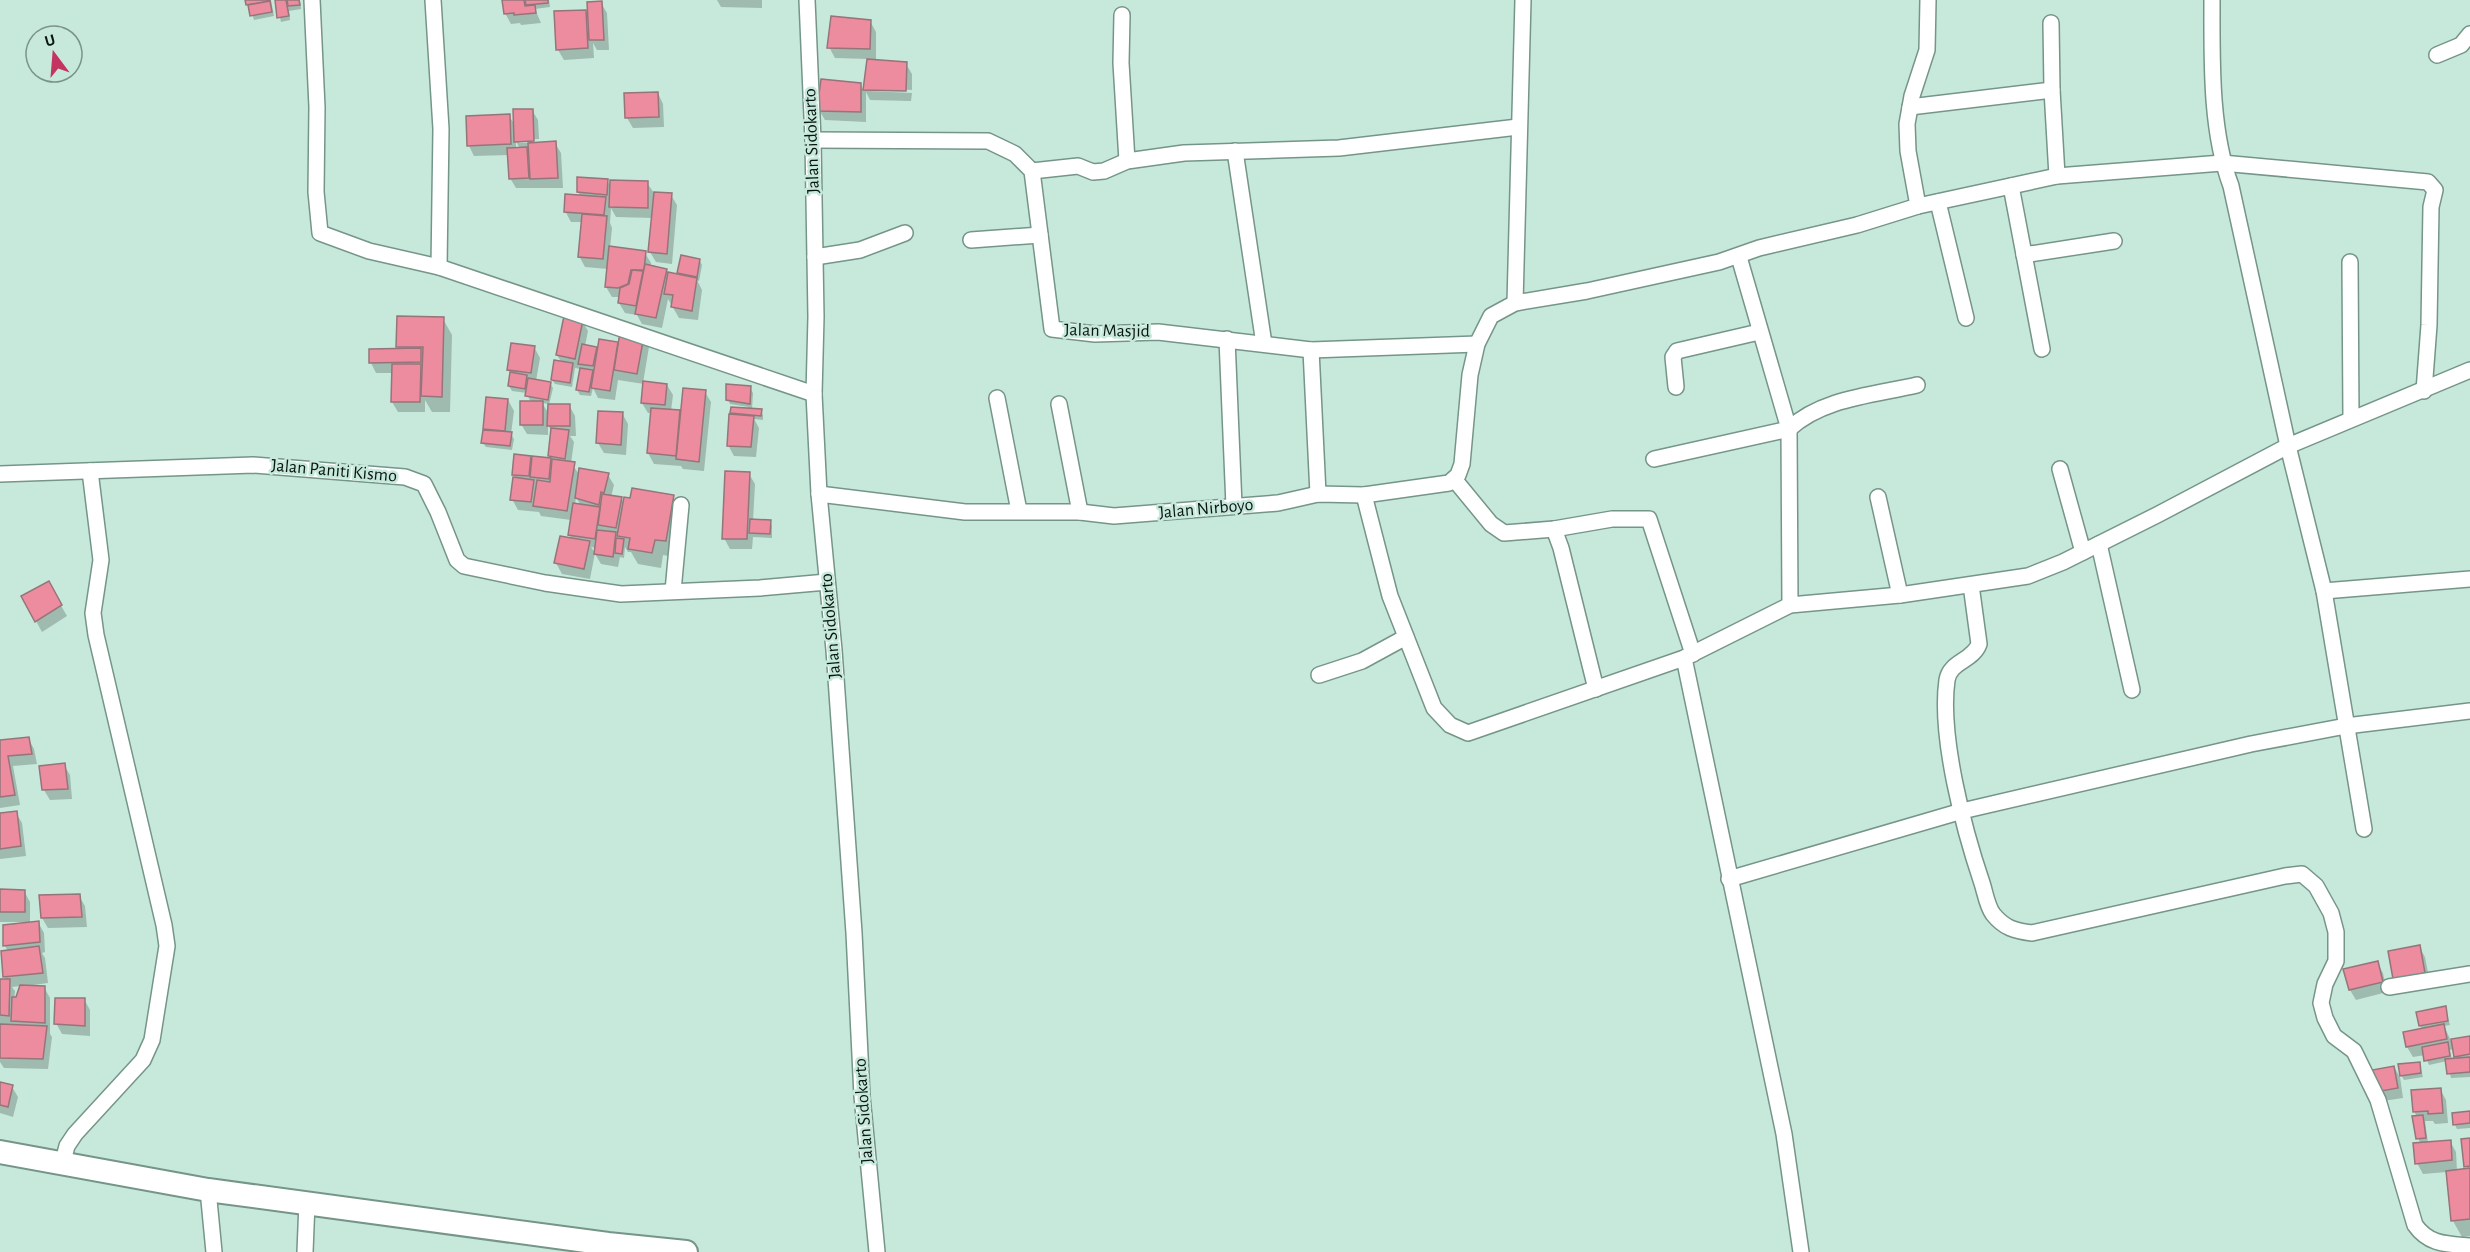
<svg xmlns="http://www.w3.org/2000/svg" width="2470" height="1252" viewBox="0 0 2470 1252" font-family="'Alegreya Sans',sans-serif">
<rect width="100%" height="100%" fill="#c7e9db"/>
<g fill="#0003" fill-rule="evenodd">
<path d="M248 0H271L274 16 254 20Z"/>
<path d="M276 0H300L301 9 289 11 290 20 281 22Z"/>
<path d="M504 0H549L550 7 535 9 541 23 521 25 520 23 511 24 505 13Z"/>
<path d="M717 0H762V8L721 7Z"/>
<path d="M601 3 607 13 609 50H597L593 43 594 58 564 60 558 50 586 11 590 18Z"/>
<path d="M870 21 876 32V61L906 64 912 74V90L869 88V91L912 93 911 101 870 100 866 92V122L825 120 819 110 860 84 864 91 868 59 835 58 829 47Z"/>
<path d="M658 93 663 104 664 127 633 128 627 118Z"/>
<path d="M532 110 538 120 539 139 519 140V143H555L561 153 563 188H516L510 178 509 155 474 156 469 146 509 116 515 125ZM516 141 520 149H516Z"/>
<path d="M607 181 611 187 647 183 654 193 671 195 677 205 672 264 656 262 650 252 653 218 616 217 611 208 610 223 612 228 610 248 645 253 651 263V267L666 270 669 274 681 276 679 273 700 261 702 265 699 281 697 280 702 290 698 320 679 318 668 299 662 328 642 324 637 315 625 313 619 303 620 297H612L606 287 608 269 585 267 579 256 583 222H571L565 211 581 197 578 192Z"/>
<path d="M443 319 452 335 450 412H432L425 400V412H398L392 402 393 373H376L371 363 400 350 398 346Z"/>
<path d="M582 321 588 331 585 346 596 348 598 352 600 341 620 344 643 337 649 347 643 383 667 385 673 395 671 411 682 412 705 392 711 402 704 471 683 469 681 466 654 464 648 453 652 413H648L642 403 644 384 618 380 615 400 598 398 593 388 591 396 580 395 577 390 581 369 575 368 572 387 555 384 552 380 562 363 557 355Z"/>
<path d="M534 347 540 358 536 381 550 383 553 388 549 405H569L575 416 576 436H570L574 442 571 463 579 474 608 475 614 485 611 497 621 498 624 503 673 497 682 513 674 557 663 555 661 568 638 564 631 552H628L625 547 624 558 620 557 618 567 601 564 595 554 596 548 591 547 595 553 590 579 562 574 556 563 572 540 569 534 571 520 541 516 539 512 518 510 512 499 516 479 513 474 530 457 533 463 534 457 551 459 550 456 552 432 548 425V435L527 434 521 424 531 403 527 393 512 391 509 386 511 374 509 370ZM542 403 549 404V414ZM576 497 581 506 575 505Z"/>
<path d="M750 388 753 393 752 410 761 411 763 415V420L754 419 759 428 756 457 734 456 728 445 733 416 732 413 748 410V407L730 404 728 399Z"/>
<path d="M508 400 514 411 511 434 514 439 512 450 486 447 483 443 486 431 484 428Z"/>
<path d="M622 413 628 424 626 455 604 453 598 443Z"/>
<path d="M749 474 755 484 753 521 770 522 772 526V538L753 537 752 549H730L724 538Z"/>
<path d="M48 583 67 616 42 632 23 597Z"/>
<path d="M28 738 34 749 37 764 13 766 20 805 0 808V741Z"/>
<path d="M64 765 70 775 72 799 50 800 44 790Z"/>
<path d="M16 813 22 823 26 856 0 859V814Z"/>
<path d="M0 891H24L30 902V923L38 922 44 933 45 952 42 953 45 958 48 983 33 985V987H44L50 998V1034L52 1037 48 1069 4 1068 0 1062V980H7L4 977 8 951 5 946 24 924V922H0ZM21 986 14 1004 15 991 12 987Z"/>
<path d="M79 896 85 906 87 927 48 928 42 918Z"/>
<path d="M2419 947 2425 957 2430 983 2394 978Z"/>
<path d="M2377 963 2383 973 2387 992 2356 1000 2350 990Z"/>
<path d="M84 999 90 1010V1036L62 1034 56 1023Z"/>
<path d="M2445 1008 2450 1025 2444 1026 2451 1041 2470 1038V1077L2451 1078 2447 1061 2429 1065 2425 1055 2413 1057 2407 1047 2422 1029 2420 1026ZM2454 1049 2457 1060H2452L2450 1050Z"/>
<path d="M2419 1063 2423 1077 2404 1080 2401 1075Z"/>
<path d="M2394 1067 2400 1077 2403 1098 2383 1101 2377 1091Z"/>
<path d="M0 1084 12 1087 18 1097 13 1117 0 1113Z"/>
<path d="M2440 1089 2446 1100 2448 1123 2435 1124 2433 1121H2425L2428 1143 2450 1141 2456 1152 2457 1171 2468 1170 2466 1166 2470 1140V1236L2462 1237 2453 1221 2447 1172 2423 1174 2417 1163 2420 1144 2414 1118 2417 1117 2414 1111Z"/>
<path d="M2470 1112V1128L2457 1129 2455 1125Z"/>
</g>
<g fill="#ed8b9f" stroke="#95757a" stroke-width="1.5">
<path d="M245 0H270V1L246 5Z"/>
<path d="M275 0H286L289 16 277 18Z"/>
<path d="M287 0H299L300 5 288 6Z"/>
<path d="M502 0H524L525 6 535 5 536 13 514 15V13L504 14Z"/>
<path d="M525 0H548V3L526 5Z"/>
<path d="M270 1 272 12 250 16 248 5Z"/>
<path d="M602 1 604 40H589L587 2Z"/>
<path d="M586 10 588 48 556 50 554 11Z"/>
<path d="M831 16 871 20 870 49 827 48Z"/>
<path d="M867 59 907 62 906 91 863 90Z"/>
<path d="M821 79 861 83V112L817 111Z"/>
<path d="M658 92 659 117 625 118 624 93Z"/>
<path d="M513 109H533L534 141 514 142Z"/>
<path d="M510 114 511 144 467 146 466 116Z"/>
<path d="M556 141 558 178 530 179 528 143Z"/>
<path d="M527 147 529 178 509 179 507 148Z"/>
<path d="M577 177 608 179 607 195 577 192Z"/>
<path d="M610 180 648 181V208L609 207Z"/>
<path d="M654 192 672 193 667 254 648 252Z"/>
<path d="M565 194 606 197 604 215 564 212Z"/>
<path d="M582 214 607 216 603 259 578 257Z"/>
<path d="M609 246 646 251 644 270H631L628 284 618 288 605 287Z"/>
<path d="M681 255 700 259 697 277 677 273Z"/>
<path d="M645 264 667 269 656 318 635 314Z"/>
<path d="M632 270 643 271 636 306 618 303 620 288 629 284Z"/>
<path d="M668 272 697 278 692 311 671 307 673 295 664 294Z"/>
<path d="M397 316 444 317 442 397 421 396 423 347H396Z"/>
<path d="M564 316 583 320 575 359 556 355Z"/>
<path d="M620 332 644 336 637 374 614 370Z"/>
<path d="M599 339 618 342 610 391 591 388Z"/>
<path d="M511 343 535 346 531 373 507 370Z"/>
<path d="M582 344 597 347 593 366 578 364Z"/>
<path d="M421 348V362L369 363V349Z"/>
<path d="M554 360 573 363 570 383 551 380Z"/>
<path d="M392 364H421L420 402H391Z"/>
<path d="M580 368 593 370 589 392 576 390Z"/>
<path d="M510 372 527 375 525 389 508 386Z"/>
<path d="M528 378 551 382 548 400 525 396Z"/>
<path d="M643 381 667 384 665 405 641 403Z"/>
<path d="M726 384 751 386 750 404 726 400Z"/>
<path d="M683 388 706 390 699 462 676 459Z"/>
<path d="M486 397 508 399 505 431 483 429Z"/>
<rect x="520" y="401" width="23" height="24"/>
<path d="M548 404H570V426H547Z"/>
<path d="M731 407 762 409 761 416 730 413Z"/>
<path d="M651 408 680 410 676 456 647 453Z"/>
<path d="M598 411 623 412 621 445 596 443Z"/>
<path d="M729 414 754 416 751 447 727 446Z"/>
<path d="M551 428 569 430 565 459 548 456Z"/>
<path d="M483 430 512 432 510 446 481 443Z"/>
<path d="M514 454 531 456 529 476 512 475Z"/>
<path d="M532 456 551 458 549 479 530 477Z"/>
<path d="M552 459 575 462 567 511 533 506 537 480 550 482Z"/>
<path d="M579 468 609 473 604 493 601 492 599 505 575 498Z"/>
<path d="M725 471 750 472 747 539H722Z"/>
<path d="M513 477 534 480 531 502 510 500Z"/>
<path d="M632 488 674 495 666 541 655 540 652 553 628 549 630 538 617 536 624 497 630 498Z"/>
<path d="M602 494 622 497 616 528 598 525Z"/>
<path d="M573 503 600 507 595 539 568 535Z"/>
<path d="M750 519 771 520 770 534 749 533Z"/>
<path d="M597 530 616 532 613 557 594 554Z"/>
<path d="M560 536 590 541 584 569 554 563Z"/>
<path d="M616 538 624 539 622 554 615 553Z"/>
<path d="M49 581 62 605 35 622 21 596Z"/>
<path d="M29 737 32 754 8 756 15 795 0 797V740Z"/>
<path d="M65 763 68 789 42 790 39 766Z"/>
<path d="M17 811 21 846 0 849V813Z"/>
<path d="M0 889 25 890V912H0Z"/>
<path d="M80 894 82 917 41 918 39 895Z"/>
<path d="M39 921 40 942 3 946V925Z"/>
<path d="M2420 945 2425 973 2393 979 2388 951Z"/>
<path d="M39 946 43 973 3 977 1 951Z"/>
<path d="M2378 961 2383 982 2349 990 2343 969Z"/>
<path d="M0 979H10L9 1016 0 1015Z"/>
<path d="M20 985 45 986V1023L11 1021 12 997H16Z"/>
<path d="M55 998H85V1026L54 1024Z"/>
<path d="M2446 1006 2448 1021 2419 1026 2416 1012Z"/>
<path d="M0 1024 47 1026 43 1059 0 1058Z"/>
<path d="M2444 1024 2447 1039 2406 1047 2403 1032Z"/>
<path d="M2470 1036V1054L2454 1057 2451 1039Z"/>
<path d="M2448 1042 2450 1056 2424 1061 2422 1047Z"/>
<path d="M2470 1057V1072L2447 1074 2445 1059Z"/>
<path d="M2420 1062 2421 1073 2400 1076 2398 1064Z"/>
<path d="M2394 1066 2398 1088 2376 1092 2372 1070Z"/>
<path d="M0 1082 13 1085 8 1107 0 1105Z"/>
<path d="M2441 1088 2443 1113 2428 1114V1111L2413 1112 2411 1090Z"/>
<path d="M2470 1111V1123L2453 1125 2452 1113Z"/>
<path d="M2423 1115 2426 1138 2416 1139 2412 1116Z"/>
<path d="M2470 1138V1166L2464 1167 2461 1139Z"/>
<path d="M2451 1140 2452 1160 2415 1164 2413 1143Z"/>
<path d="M2470 1168V1219L2451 1221 2446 1171Z"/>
</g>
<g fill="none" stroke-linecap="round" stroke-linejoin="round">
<g stroke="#759588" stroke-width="18">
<g id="minor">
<path d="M312 0 317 107 316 192 320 233 369 251 439 267 814 394"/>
<path d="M433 0 441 129 439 267"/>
<path d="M807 0 813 140 816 317 814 394 819 494 834 650 854 933 862 1096 877 1252"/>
<path d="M2212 0C2212 60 2210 130 2231 186L2288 446 2324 591 2364 829"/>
<path d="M1122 15 1121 63 1127 161"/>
<path d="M2051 23 2052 90 2057 176"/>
<path d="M2437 55 2461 45 2470 34"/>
<path d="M1910 107 2052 90"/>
<path d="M813 140 988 141 1015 154 1032 171 1052 329 1095 334 1158 332 1311 350 1477 344"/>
<path d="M1235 151 1264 344"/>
<path d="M1032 171 1078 166 1093 172 1104 171 1127 161 1184 153 1339 148 1518 127"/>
<path d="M2011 186 2042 349"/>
<path d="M1938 202 1966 318"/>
<path d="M1918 206 2057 176 2222 163 2428 182 2435 190 2431 207 2429 325 2424 391"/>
<path d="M971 240 1040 235"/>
<path d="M2024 255 2114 241"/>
<path d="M815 257 860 250 905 233"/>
<path d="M1739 257 1789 429 1790 605"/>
<path d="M2350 262 2351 419"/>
<path d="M1515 303 1523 0"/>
<path d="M1227 339 1234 506"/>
<path d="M1311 350 1318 494"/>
<path d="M1676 387 1673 357 1677 351 1759 332"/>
<path d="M997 398 1019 511"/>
<path d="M1059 404 1080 512"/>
<path d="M1654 459 1789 429C1822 398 1874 395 1917 385"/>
<path d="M2060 469 2083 552"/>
<path d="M0 474 253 465 405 477 424 484 438 512 457 560 464 566 545 583 621 594 760 588 827 582"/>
<path d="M1454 479 1491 524 1504 533 1554 529 1612 519H1649L1693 654"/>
<path d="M819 494 965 512H1080L1114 516 1278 503 1318 494 1364 495 1449 483 1458 475 1462 464 1470 375 1477 344 1491 316 1515 303 1587 291 1719 262 1759 248 1857 225 1918 206 1908 151 1907 124 1912 96 1927 50 1928 0"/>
<path d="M1364 495 1390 596 1434 708 1450 725 1468 733 1684 658 1790 605 1900 595 2028 576 2063 562 2157 515 2288 446 2470 370"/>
<path d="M1878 497 1900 595"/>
<path d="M1554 529 1561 548 1596 689"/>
<path d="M2099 544 2132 690"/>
<path d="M1971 585 1979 644C1973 661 1950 661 1947 680 1939 736 1964 830 1982 883 1985 892 1987 906 1993 914 2004 928 2015 931 2032 933L2285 876 2302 874 2316 886 2331 913 2336 932V961L2325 984 2321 1003 2325 1018 2334 1036 2354 1051 2378 1100 2415 1225C2429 1245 2447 1244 2470 1246"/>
<path d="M673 591 681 505"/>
<path d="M2324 591 2470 579"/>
<path d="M1684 658 1784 1134 1801 1252"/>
<path d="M1319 675 1362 661 1406 637"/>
<path d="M1729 879 1962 811 2251 744 2346 726 2470 711"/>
<path d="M2389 987 2470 974"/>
<path d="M62 1165 67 1146 75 1134 143 1060 152 1040 167 946 164 925 96 635 93 613 101 560 90 471"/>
<path d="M208 1190 214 1252"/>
<path d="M305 1252 307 1202"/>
</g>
</g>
<g stroke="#759588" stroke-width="26">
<path id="secondary" d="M0 1152 208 1190 608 1244 686 1252"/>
</g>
<use href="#minor" stroke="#fff" stroke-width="15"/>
<use href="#secondary" stroke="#fff" stroke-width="22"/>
</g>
<g text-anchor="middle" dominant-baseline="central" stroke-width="5" stroke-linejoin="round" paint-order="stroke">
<g font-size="18" fill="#091511" stroke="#c7e9db">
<text transform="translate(812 141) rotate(-92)">Jalan Sidokarto</text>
<text transform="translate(1107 331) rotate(1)">Jalan Masjid</text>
<text transform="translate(334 471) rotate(5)">Jalan Paniti Kismo</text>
<text transform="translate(1206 509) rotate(-5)">Jalan Nirboyo</text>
<text transform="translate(831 626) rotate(-95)">Jalan Sidokarto</text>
<text transform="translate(864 1111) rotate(-94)">Jalan Sidokarto</text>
</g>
</g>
<g transform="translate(54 54) rotate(344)"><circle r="28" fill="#c7e9db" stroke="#7b948a" stroke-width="1.5"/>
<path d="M0-4.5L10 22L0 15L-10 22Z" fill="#c33460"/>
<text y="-9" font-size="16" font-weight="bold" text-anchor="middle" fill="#091511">U</text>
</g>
</svg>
